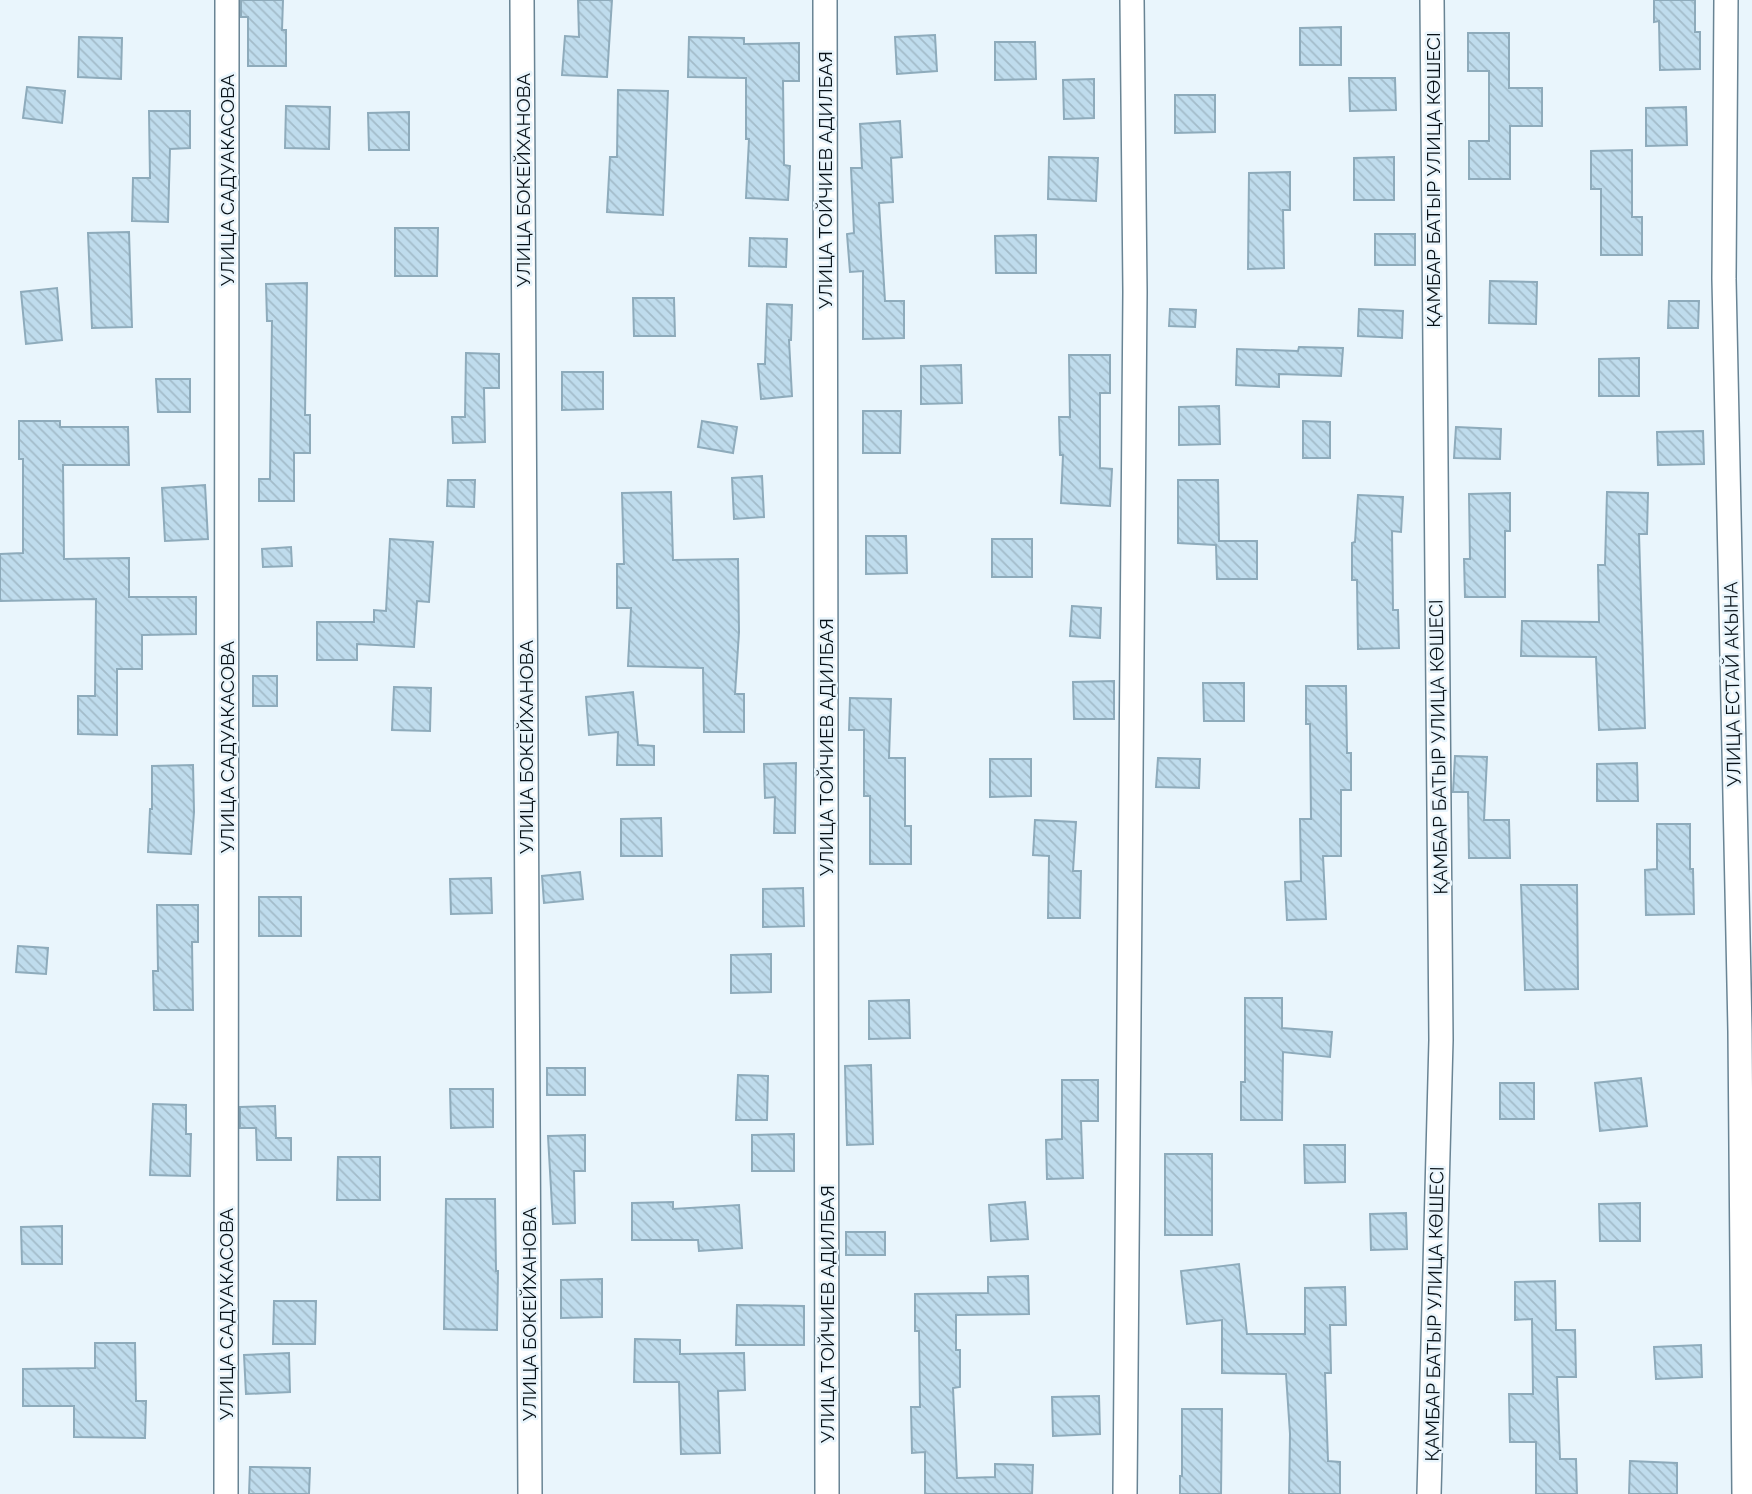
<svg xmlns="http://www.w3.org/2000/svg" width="1752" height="1494" viewBox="0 0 1752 1494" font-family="Raleway,sans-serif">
<defs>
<pattern id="building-back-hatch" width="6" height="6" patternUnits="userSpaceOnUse" patternTransform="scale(1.75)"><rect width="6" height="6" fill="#bfdced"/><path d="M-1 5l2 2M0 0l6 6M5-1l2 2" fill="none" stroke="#a3bcca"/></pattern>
</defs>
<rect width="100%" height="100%" fill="#e9f5fc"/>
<g fill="url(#building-back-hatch)" stroke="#8eabbb" stroke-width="2">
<path d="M241 0H283L282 30H286V66H248V17H241Z"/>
<path d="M578 0H612L607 77 562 75 565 36 579 37Z"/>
<path d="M1654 0H1695V32H1700V69L1660 70 1659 21 1654 22Z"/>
<path d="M1341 27V65H1300V28Z"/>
<path d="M1468 33H1509V88H1542V126H1510V179H1469V141H1489V71H1468Z"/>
<path d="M935 35 937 71 897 74 895 37Z"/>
<path d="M79 37 122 38 121 79 78 77Z"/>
<path d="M689 37 744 38V44L799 43V81H783L784 165 790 166 788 200 746 198 749 139H746V78L688 77Z"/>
<path d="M995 42H1035L1036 79 995 80Z"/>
<path d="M1349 78H1395L1396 110 1350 111Z"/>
<path d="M1094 79V118L1064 119 1063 80Z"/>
<path d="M27 87 65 91 62 123 23 118Z"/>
<path d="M618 90 668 91 663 215 607 212 610 157H617Z"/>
<path d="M1175 95H1215V132L1175 133Z"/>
<path d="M286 106 330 107 329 149 285 148Z"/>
<path d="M1686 107 1687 145 1646 146V108Z"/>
<path d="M149 111H190V148L170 149 168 222 132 221 133 178H150Z"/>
<path d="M409 112V150H369L368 113Z"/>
<path d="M900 121 902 157 891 158 893 202 879 203 885 301H904V338L863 339V271L850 272 847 234 854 233 851 168H862L860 124Z"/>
<path d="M1632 150V217H1642V255H1601V189H1591V151Z"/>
<path d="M1049 157 1098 158 1096 201 1048 199Z"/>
<path d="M1394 157V200H1354V158Z"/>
<path d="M1290 172V210H1283L1284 268 1248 269 1249 173Z"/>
<path d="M395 228H438L437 276H395Z"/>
<path d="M129 232 132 327 92 328 88 233Z"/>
<rect x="1375" y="234" width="40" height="31"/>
<path d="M1036 235V273H996L995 236Z"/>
<path d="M750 238 787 239 786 267 749 266Z"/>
<path d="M1490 281 1537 282 1536 324 1489 323Z"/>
<path d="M307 283 305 415H310V453H294V501H259V479H270L272 321H267L266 284Z"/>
<path d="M57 288 62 340 26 344 21 292Z"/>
<path d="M633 298H674L675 336H634Z"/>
<path d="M1669 301H1699L1698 328H1668Z"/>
<path d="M767 304 792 305 791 340H789L792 396 761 399 758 364H765Z"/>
<path d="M1170 309 1196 310 1195 327 1169 326Z"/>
<path d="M1359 309 1403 311 1402 338 1358 336Z"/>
<path d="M1299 347 1343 348 1341 376 1279 374V387L1236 385 1237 349 1298 351Z"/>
<path d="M466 353 499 354V388H484L485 442 453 443 452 417H465Z"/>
<path d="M1069 355H1110V393H1100V468L1112 469 1110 506 1061 503 1063 455H1060L1059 417H1070Z"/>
<path d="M1639 358V396H1599V359Z"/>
<path d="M961 365 962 403 921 404V366Z"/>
<path d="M562 372H603V409L562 410Z"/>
<path d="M156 379H190V412H158Z"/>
<path d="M1219 406 1220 444 1179 445V407Z"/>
<path d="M863 411H901L900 453H863Z"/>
<path d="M19 421H60V427H128L129 465H63L64 559 129 558V597H196V634L142 635V669H117V735L78 734V696H95L96 599 0 601V554L23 553V459H19Z"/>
<path d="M702 421 737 427 733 453 698 447Z"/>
<path d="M1303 421 1330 422V458H1303Z"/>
<path d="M1456 427 1501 429 1500 459 1454 458Z"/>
<path d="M1703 431 1704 464 1658 465 1657 432Z"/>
<path d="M762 476 764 517 734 519 732 478Z"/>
<path d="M448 480H475L474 507 447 506Z"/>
<path d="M1178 480H1218L1219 541H1257V579H1217L1216 545 1178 543Z"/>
<path d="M205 485 208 539 165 541 162 488Z"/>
<path d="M671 492 673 560 738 559 739 632 735 694H744V732H704L703 668 628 666 631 608H617V564H624L622 493Z"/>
<path d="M1607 492 1648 493 1647 534H1639L1645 728 1599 730 1596 657 1521 656 1522 621 1599 622 1598 565H1605Z"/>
<path d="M1510 493V531H1505V597H1465L1464 559H1470L1469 494Z"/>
<path d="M1358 495 1403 497 1401 532 1392 531 1393 610H1398L1399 648 1358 649 1357 580H1352V543L1355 542Z"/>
<path d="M866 536H906L907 573 866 574Z"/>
<path d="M390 539 433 542 429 602 417 601 414 647 357 644V660H317V622H374V610L386 611Z"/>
<rect x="992" y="539" width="40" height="38"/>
<path d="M291 547 292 566 263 567 262 549Z"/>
<path d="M1072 606 1101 608 1100 638 1070 636Z"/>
<rect x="253" y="676" width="24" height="30"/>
<path d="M1114 681V719H1074L1073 682Z"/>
<path d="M1203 683H1244V721H1204Z"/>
<path d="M1306 686H1346L1347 753H1351V790H1341V856H1323L1326 919 1287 920 1285 882 1301 881 1300 819H1311L1310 724H1306Z"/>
<path d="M394 687 431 688 430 731 392 730Z"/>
<path d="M633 692 638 745 654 746V765H617L618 732 589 735 586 697Z"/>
<path d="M850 698 891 699 889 758H905V826H911V864H870V796H864V730H849Z"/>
<path d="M1455 756 1487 757 1484 820H1509L1510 858H1469L1468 792H1453Z"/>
<path d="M1158 758 1200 759 1199 788 1156 787Z"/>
<path d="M990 759H1031V796L990 797Z"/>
<path d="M796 763 795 833H774L775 797 765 798 764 764Z"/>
<path d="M1637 763 1638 801H1597V764Z"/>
<path d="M193 765 194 812 191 854 148 852 150 809H152V766Z"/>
<path d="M661 818 662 856H621V819Z"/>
<path d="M1035 820 1076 822 1073 871H1081L1080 918H1048L1049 856 1033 855Z"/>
<path d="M1657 824H1690V869H1693L1694 914 1646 915 1645 870 1657 869Z"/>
<path d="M580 872 583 899 544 903 542 876Z"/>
<path d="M491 878 492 913 451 914 450 879Z"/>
<path d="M1521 885H1577L1578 989 1525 990Z"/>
<path d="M803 888 804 926 763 927V889Z"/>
<rect x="259" y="897" width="42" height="39"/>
<path d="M157 905H198V942H192L193 1010H154L153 971H158Z"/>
<path d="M18 946 48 948 46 974 16 972Z"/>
<path d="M771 954V992L731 993V955Z"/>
<path d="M1245 998H1282V1028L1332 1032 1330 1057 1283 1052 1282 1120H1241V1082H1245Z"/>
<path d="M909 1000 910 1038 869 1039V1001Z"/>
<path d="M871 1065 873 1144 847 1145 845 1066Z"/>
<rect x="547" y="1068" width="38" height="27"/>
<path d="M738 1075 768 1076 767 1120H736Z"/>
<path d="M1641 1078 1647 1126 1600 1131 1595 1083Z"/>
<path d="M1062 1080H1098V1121H1081L1083 1178 1047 1179 1046 1140 1062 1139Z"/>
<rect x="1500" y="1083" width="34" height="36"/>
<path d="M450 1089H493V1127L451 1128Z"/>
<path d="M153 1104 186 1105V1134H191L190 1176 150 1175Z"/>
<path d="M275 1106 276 1138H291V1160H257L256 1128H240V1107Z"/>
<path d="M794 1134V1171H752V1135Z"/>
<path d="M585 1135V1171H574L575 1223 553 1224 548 1136Z"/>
<path d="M1304 1145H1345V1182L1305 1183Z"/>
<rect x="1165" y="1154" width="47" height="81"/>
<path d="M338 1157H380V1200H337Z"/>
<path d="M446 1199H495L496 1271H498L497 1330 444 1329Z"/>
<path d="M673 1202V1209L739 1205 742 1248 699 1251 698 1240H632V1203Z"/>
<path d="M1025 1202 1028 1239 991 1241 989 1205Z"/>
<path d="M1640 1203V1241H1600L1599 1204Z"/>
<path d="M1406 1213 1407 1249 1371 1250 1370 1214Z"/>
<path d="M62 1226V1264H22L21 1227Z"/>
<rect x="846" y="1232" width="39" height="23"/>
<path d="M1239 1264 1247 1334H1305V1288L1345 1287 1346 1325H1330L1331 1373H1325L1328 1461 1340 1462V1494H1289L1290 1434 1286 1374 1222 1373V1320L1187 1324 1181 1271Z"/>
<path d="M1028 1276 1029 1314 956 1315V1350H960V1387L953 1388 957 1478 995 1477V1464L1033 1465 1032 1494H925V1452L912 1453 911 1407H920L919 1331H915V1294L988 1293V1277Z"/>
<path d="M602 1279V1317L561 1318V1280Z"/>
<path d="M1555 1281 1556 1330H1575L1576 1377H1557L1560 1459H1576L1577 1494H1536V1442H1510L1509 1394H1533L1532 1319 1515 1320V1282Z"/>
<path d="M274 1301H316L315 1344H273Z"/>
<path d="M737 1305 804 1306V1345H736Z"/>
<path d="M635 1339 680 1340V1354L744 1353 745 1390 718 1391 720 1453 681 1454 679 1382H634Z"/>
<path d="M95 1343H135L136 1401H146L145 1438 74 1437V1406H23V1369L95 1368Z"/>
<path d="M1701 1345 1702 1377 1656 1379 1654 1347Z"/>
<path d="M289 1353 290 1392 246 1394 244 1355Z"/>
<path d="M1099 1396 1100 1434 1053 1436 1052 1397Z"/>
<path d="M1182 1409H1222L1221 1494H1180V1476H1182Z"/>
<path d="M1630 1461 1677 1463V1494H1629Z"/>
<path d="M250 1467 310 1468 309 1494H249Z"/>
</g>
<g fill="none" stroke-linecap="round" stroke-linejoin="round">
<g stroke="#698494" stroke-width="26">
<g id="minor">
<path d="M522 0 530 1494"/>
<path d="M825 0 827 1494"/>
<path d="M1726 0 1724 279 1740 1031 1744 1494"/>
<path d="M226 1494 227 0"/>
<path d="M1125 1494 1135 292 1132 0"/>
<path d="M1429 1494 1441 1040 1432 0"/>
</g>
</g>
<use href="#minor" stroke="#fff" stroke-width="23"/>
</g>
<g text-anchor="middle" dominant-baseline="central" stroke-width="5" stroke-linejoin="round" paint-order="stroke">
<g font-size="19" fill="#081218" stroke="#e9f5fc">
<text transform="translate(227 180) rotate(-90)">УЛИЦА САДУАКАСОВА</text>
<text transform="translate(523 180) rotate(-90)">УЛИЦА БОКЕЙХАНОВА</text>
<text transform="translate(825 180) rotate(-90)">УЛИЦА ТОЙЧИЕВ АДИЛБАЯ</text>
<text transform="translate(1433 180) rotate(-90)">ҚАМБАР БАТЫР УЛИЦА КӨШЕСІ</text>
<text transform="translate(1732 684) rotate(-91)">УЛИЦА ЕСТАЙ АКЫНА</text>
<text transform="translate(227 747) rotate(-90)">УЛИЦА САДУАКАСОВА</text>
<text transform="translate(526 747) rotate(-90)">УЛИЦА БОКЕЙХАНОВА</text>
<text transform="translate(826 747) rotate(-90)">УЛИЦА ТОЙЧИЕВ АДИЛБАЯ</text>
<text transform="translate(1438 747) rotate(-91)">ҚАМБАР БАТЫР УЛИЦА КӨШЕСІ</text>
<text transform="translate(226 1314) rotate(-90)">УЛИЦА САДУАКАСОВА</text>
<text transform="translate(529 1314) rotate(-90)">УЛИЦА БОКЕЙХАНОВА</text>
<text transform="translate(827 1314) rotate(-90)">УЛИЦА ТОЙЧИЕВ АДИЛБАЯ</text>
<text transform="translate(1434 1314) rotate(-89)">ҚАМБАР БАТЫР УЛИЦА КӨШЕСІ</text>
</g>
</g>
</svg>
